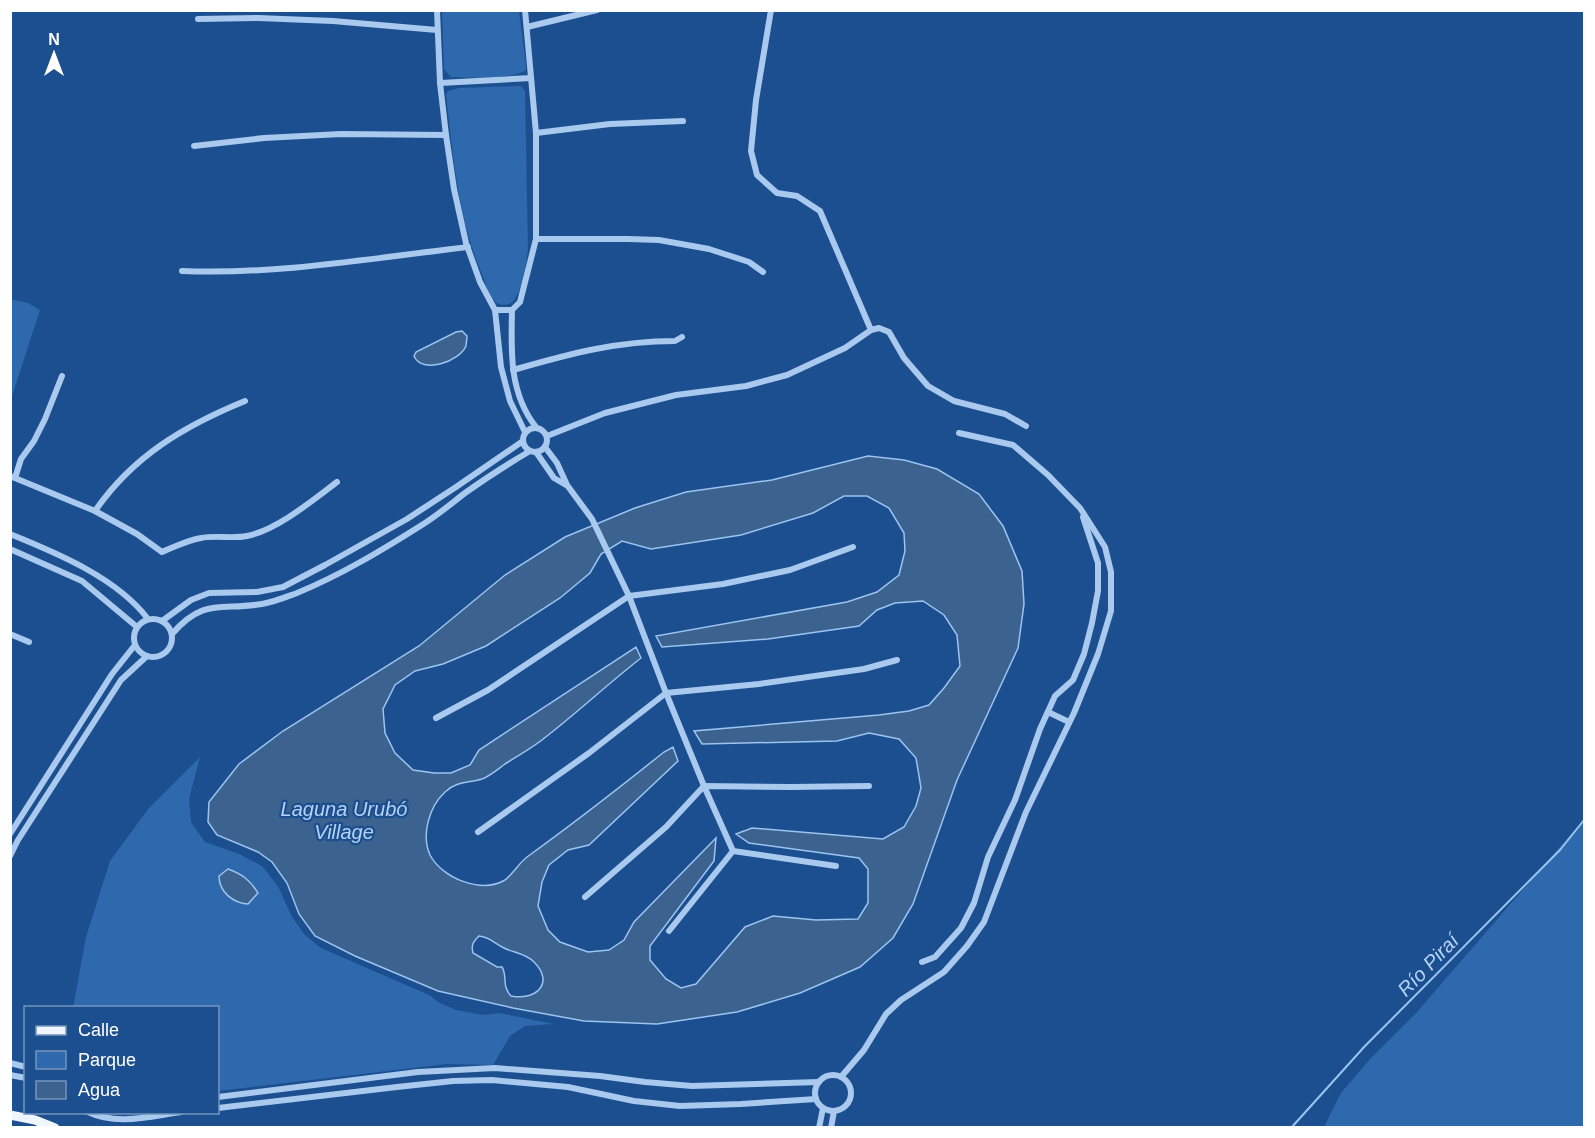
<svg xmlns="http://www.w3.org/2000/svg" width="1595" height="1138" viewBox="0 0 1595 1138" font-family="Helvetica,sans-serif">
<rect width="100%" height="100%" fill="#1b4f8f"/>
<g fill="#2e69ad">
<path d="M442 11H519L526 65V70C511 80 470 78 451 77L444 69Z"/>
<path d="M521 86 525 91 528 249C527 261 521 300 509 304 503 306 496 304 493 299 488 292 485 282 482 274 458 218 453 155 446 95L448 91 459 88Z"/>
<path d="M11 299 28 303 40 310 11 399Z"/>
<path d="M200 757 189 799 191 822 205 842 239 854 262 866 278 886 292 917 305 935 321 948 429 995 440 1003 456 1010 483 1015 500 1013 553 1024 525 1026 510 1036 493 1065 447 1064 218 1091V1008H73L86 937 110 861 149 808Z"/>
<path d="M1584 819V1127H1324L1341 1093 1370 1059 1416 1013Z"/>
</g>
<g fill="#3c6290" stroke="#9cc4f0" stroke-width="1.5" fill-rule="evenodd">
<path d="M462 331 467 336C467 338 466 345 466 346 460 361 422 375 414 356L416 352 456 332Z"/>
<path d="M868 456 904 460 937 469 979 494 1003 526 1022 571 1024 604 1018 648 957 780 913 904 893 938 860 967 800 993 737 1012 657 1024 584 1021 513 1008 438 991 355 956 315 936 299 914 287 883 272 862 258 852 217 835 208 822 209 802 239 764 283 731 419 646 505 575 565 537 635 508 686 492 772 480ZM844 496H867L889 508 904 533 905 551 899 575 877 592 847 602 656 636 662 647 768 639 859 626 877 610 895 603 923 601 944 615 957 635 960 666 944 688 929 705 909 711 879 715 694 731 702 744 837 741 869 733 899 739 916 758 921 788 916 806 904 827 883 839 752 828 736 834 749 843 859 858 868 869V903L858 919 816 920 773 916 745 927 696 984 681 988 666 979 650 960V946L714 861 716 838 634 922 624 940 609 950 588 952 560 942 548 930 538 906 542 882 549 865 568 850 589 845 678 761 673 747 664 752C619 788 574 823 527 857 519 863 513 874 505 880 481 894 442 878 430 855 421 835 429 807 445 792 456 781 469 783 482 779 490 776 498 769 505 764 519 755 534 747 547 736 579 711 609 683 641 658L636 647 479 750 470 765 451 773H434L413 770 395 753 385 733 383 709 395 685 415 671 443 664 486 646 560 598 590 573 601 554 622 541 651 549 741 535 813 513ZM479 936C490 937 494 943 504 948 514 953 525 953 534 962 555 983 536 1001 511 996 501 985 508 977 502 967H497L473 953C471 945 473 942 479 936Z"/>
<path d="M228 869C242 874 250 880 258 893L248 904C233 903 219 892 219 876Z"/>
</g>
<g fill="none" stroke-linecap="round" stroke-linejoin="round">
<path stroke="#9cc4f0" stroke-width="2" d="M1291 1128 1365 1046 1560 850 1584 820"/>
<g stroke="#a9c9ee" stroke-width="6">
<path d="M437 10 440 83 446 135 454 189 466 243 480 282 495 310 501 367 510 401 525 432"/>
<path d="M771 10 756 100 751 151 757 175 777 193 797 196 820 211 871 330"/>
<path d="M198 19 258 18 333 21 437 30"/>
<path d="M527 27 597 10"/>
<path d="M440 83 531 78"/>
<path d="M536 133 610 124 683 121"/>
<path d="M194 146 264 138 341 134 446 135"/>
<path d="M536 239H628L659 240 709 249 749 262 763 272"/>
<path d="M182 271C277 275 373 258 468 247"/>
<path d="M495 310H512L520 302 536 239V133L525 10"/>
<path d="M512 310C511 351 509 393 536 427"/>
<path d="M513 370C569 354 616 341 675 341L682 337"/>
<circle cx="535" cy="440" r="12"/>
<path d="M547 436 605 413 676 395 746 386 787 375 845 348 871 330 879 328 889 332 904 358 928 386 954 401 1005 414 1026 426"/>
<path d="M545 447 557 463 567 485 592 519 629 596 666 693 704 786 733 851"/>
<path d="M536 452 554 478 566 485"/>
<path d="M10 476 95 511 137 534 162 552C174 547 188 540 201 538 216 535 232 539 247 536 277 530 313 500 337 482"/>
<path d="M15 478 21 459 34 441 45 419 62 376"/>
<path d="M95 511C133 456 184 426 245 401"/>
<path d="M10 534C57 553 117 578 148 619"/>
<path d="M10 549 82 581 137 627"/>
<circle cx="153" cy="638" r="19"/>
<path d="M162 621 191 600 209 593 257 592 283 587 325 565 407 519 456 487 523 441"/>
<path d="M10 634 29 642"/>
<path d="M172 634C204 597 221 611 262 604 274 602 286 597 297 593 341 575 384 549 425 523 439 514 452 503 465 493 486 478 508 464 530 451"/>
<path d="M1048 712 1069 722"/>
<path d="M436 718 488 690 629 596 723 584 790 570 853 547"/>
<path d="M478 832 589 753 666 693 759 684 864 669 897 660"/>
<path d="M10 834 112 674 135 645"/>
<path d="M10 856 18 840 121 680 147 656"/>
<path d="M585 897 666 827 704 786 791 787 869 786"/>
<path d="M669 931 733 851 836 866"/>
<path d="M922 962 935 957 961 928 974 903 988 857 1015 800 1040 729 1055 696 1073 680 1084 654 1092 623 1098 591V563L1083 517"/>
<path d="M10 1063 26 1067"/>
<path d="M10 1075 26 1078"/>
<circle cx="833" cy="1093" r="18"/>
<path d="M841 1077 864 1050 886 1014 901 1000 944 972 967 946 984 922 1026 812 1074 713 1098 654 1111 611V572L1105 547 1080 508 1048 475 1013 445 959 433"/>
<path d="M218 1097 418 1072 495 1068 600 1076 645 1082 692 1086 819 1082"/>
<path d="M218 1108 397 1087 453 1081 492 1080 568 1087 634 1101 680 1106 741 1104 816 1099"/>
<path d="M88 1112C117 1126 151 1116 181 1112"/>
<path d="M819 1128 823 1108"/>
<path d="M831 1128 834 1111"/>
</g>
<path stroke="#f0f6ff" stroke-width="9" d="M10 1115 35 1120 55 1128"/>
</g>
<g text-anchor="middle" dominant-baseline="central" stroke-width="4.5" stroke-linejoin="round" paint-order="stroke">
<g font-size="20" font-style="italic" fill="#b5d3f5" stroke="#1b4f8f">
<text x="344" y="809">Laguna Urubó<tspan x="344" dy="23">Village</tspan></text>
<text transform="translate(1428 965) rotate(-46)">Río Piraí</text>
</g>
</g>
<rect width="1595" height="1138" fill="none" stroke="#ffffff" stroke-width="24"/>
<rect x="24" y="1006" width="195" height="108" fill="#1b4f8f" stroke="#7695bc" stroke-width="1.5"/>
<rect x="36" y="1026" width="30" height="9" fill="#f0f6ff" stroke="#7695bc" stroke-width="1.5"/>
<text x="78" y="1036" font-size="18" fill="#ffffff">Calle</text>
<rect x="36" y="1051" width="30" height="18" fill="#2e69ad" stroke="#7695bc" stroke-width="1.5"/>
<text x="78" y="1066" font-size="18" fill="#ffffff">Parque</text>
<rect x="36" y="1081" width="30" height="18" fill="#3c6290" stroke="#7695bc" stroke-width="1.5"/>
<text x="78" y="1096" font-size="18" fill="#ffffff">Agua</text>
<g transform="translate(54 54)" stroke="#1b4f8f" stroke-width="4.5" paint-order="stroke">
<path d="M0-4.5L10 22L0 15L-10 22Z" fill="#ffffff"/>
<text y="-9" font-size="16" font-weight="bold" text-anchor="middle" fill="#ffffff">N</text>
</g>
</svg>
